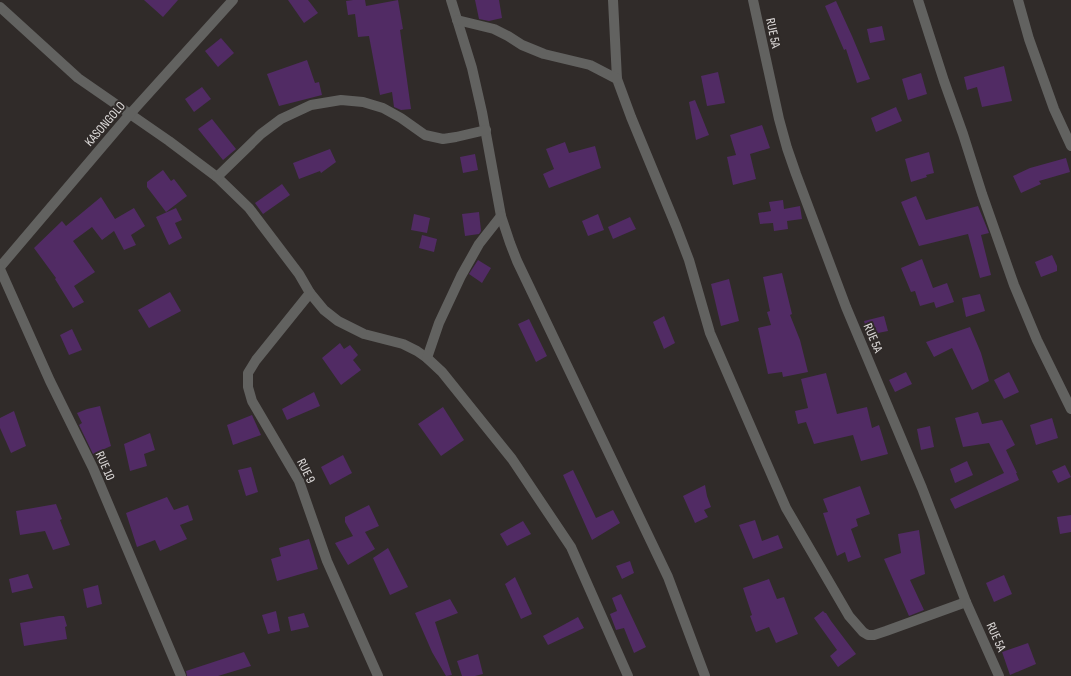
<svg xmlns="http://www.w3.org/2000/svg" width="1071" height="676" viewBox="0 0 1071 676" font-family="'Sofia Sans Condensed',sans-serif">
<rect width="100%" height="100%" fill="#302b29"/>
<g fill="#512b64">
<path d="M144 0H178L163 17Z"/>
<path d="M288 0H308L318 13 304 23Z"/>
<path d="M353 0H365L366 6 398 0 403 29 400 30 411 109 401 110 394 107 392 92 380 95 369 36 358 37 355 14 348 15 346 1Z"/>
<path d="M475 0H499L502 18 489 21 479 19Z"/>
<path d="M836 1 852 36 870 79 857 83 846 49 844 50 825 6Z"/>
<path d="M882 26 885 40 870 43 867 29Z"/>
<path d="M221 38 234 53 218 67 205 51Z"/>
<path d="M307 60 315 83 319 82 322 95 279 106 267 74Z"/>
<path d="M1004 66 1012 101 982 107 977 87 967 90 964 77Z"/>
<path d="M718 72 725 103 707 106 701 76Z"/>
<path d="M921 73 927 94 908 100 902 79Z"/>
<path d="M202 87 211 99 194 112 185 99Z"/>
<path d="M695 100 709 135 696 140 689 102Z"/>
<path d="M896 107 902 121 876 132 871 118Z"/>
<path d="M212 119 236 149 223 160 198 129Z"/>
<path d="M762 125 770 148 750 154 756 179 733 185 727 157 736 155 730 135Z"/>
<path d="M565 142 569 153 595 146 601 168 549 188 543 174 554 169 546 149Z"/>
<path d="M330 149 336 162 321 173 320 171 299 179 293 163Z"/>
<path d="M929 152 934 173 926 175 927 177 911 182 905 159Z"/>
<path d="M475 154 478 170 463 173 460 157Z"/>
<path d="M1066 158 1070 172 1039 181 1041 184 1021 193 1013 176 1030 168Z"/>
<path d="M163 170 171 181 174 179 187 196 166 212 147 187V182Z"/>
<path d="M282 184 290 195 263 214 255 203Z"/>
<path d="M916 196 926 220 978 206 989 233 981 235 991 275 980 278 968 234 919 246 901 202Z"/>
<path d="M101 197 115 219 134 208 145 226 131 235 136 245 124 250 114 231 102 240 92 227 73 241 95 272 74 286 84 302 73 308 55 279 56 278 34 248 62 221 66 226Z"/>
<path d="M783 200 784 209 800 206 802 219 787 221 788 229 774 231 773 223 760 224 758 213 771 211 769 202Z"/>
<path d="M176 208 182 220 175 223 182 238 169 245 156 217Z"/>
<path d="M479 212 481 231 479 234 465 236 462 214Z"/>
<path d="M414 214 430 218 427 233 411 230Z"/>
<path d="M598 214 604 230 588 236 582 221Z"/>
<path d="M630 217 636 229 613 239 608 227Z"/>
<path d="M422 235 437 239 434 252 419 248Z"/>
<path d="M1052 255 1057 266V271L1041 277 1035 262Z"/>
<path d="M922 259 933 288 947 283 954 302 936 308 934 302 920 306 915 291 911 292 901 268Z"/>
<path d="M478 260 491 268 482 283 469 274Z"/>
<path d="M782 273 792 314 790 315 800 340 808 372 783 377 782 372 768 374 758 328 771 325 767 312 770 311 763 277Z"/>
<path d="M729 279 739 321 721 326 711 284Z"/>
<path d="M170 292 181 311 149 328 138 310Z"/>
<path d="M980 294 985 311 966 317 962 298Z"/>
<path d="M664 316 675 343 664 349 653 322Z"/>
<path d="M884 316 888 331 868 335 864 321Z"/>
<path d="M529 319 547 356 536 362 518 324Z"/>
<path d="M970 327 981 353 989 381 972 390 952 348 934 357 926 342Z"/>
<path d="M72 329 82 350 69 355 60 335Z"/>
<path d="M340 343 344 349 350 345 358 355 353 360 361 370 341 385 322 358Z"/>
<path d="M906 372 912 384 895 392 889 380Z"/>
<path d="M1009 372 1019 392 1004 399 994 380Z"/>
<path d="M826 373 837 414 867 407 872 428 879 425 888 454 861 461 853 435 814 444 806 422 798 424 795 411 808 408 801 379Z"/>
<path d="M314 392 320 406 287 420 282 409Z"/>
<path d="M100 406 111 446 93 454 79 425 82 423 77 413 87 409Z"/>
<path d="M443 407 464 440 441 456 418 424Z"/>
<path d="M14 411 26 446 11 453 0 428V418Z"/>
<path d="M978 412 982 424 1002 420 1015 445 1006 450 1017 473H1016L1019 480 955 509 950 499 1004 473 989 443 963 447 955 418Z"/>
<path d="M252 415 261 435 233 445 227 425Z"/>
<path d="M1052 418 1058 438 1036 445 1030 425Z"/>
<path d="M930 426 934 447 921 450 917 429Z"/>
<path d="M150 433 155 450 144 454 147 466 130 471 124 444Z"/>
<path d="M343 455 352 473 330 485 321 467Z"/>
<path d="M967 461 973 475 955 483 950 469Z"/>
<path d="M1065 465 1071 477 1058 483 1052 471Z"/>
<path d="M251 467 258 492 246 496 238 470Z"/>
<path d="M573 470 596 518 613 510 620 523 592 540 563 475Z"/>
<path d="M705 485 707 496 711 507 704 510 708 517 695 523 683 496Z"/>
<path d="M860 486 870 514 856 519 858 526 851 529 861 557 848 562 845 552 837 556 823 513 828 512 823 499Z"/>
<path d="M167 497 174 510 188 505 193 520 180 525 187 539 160 551 155 540 137 547 126 513Z"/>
<path d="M56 504 62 519 60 520 70 545 53 550 45 531 20 535 16 511Z"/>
<path d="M369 505 379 526 365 532 375 549 348 565 335 543 353 536 345 522V517Z"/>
<path d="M1071 515V532L1060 534 1057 517Z"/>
<path d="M755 520 762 541 778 535 783 548 753 559 739 525Z"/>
<path d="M523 521 531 534 507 546 500 534Z"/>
<path d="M919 530 925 574 910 580 924 610 909 616 884 559 901 553 898 534Z"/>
<path d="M309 539 318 569 277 581 271 559 281 556 279 548Z"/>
<path d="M388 548 408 587 390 595 373 558Z"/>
<path d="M630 561 634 573 622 579 616 566Z"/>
<path d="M28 574 33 588 12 593 9 579Z"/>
<path d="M1004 575 1012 594 994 602 986 583Z"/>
<path d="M515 577 532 614 521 619 505 584Z"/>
<path d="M769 579 777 599 784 597 798 634 776 643 769 627 756 632 750 616 752 615 743 588Z"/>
<path d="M98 585 102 604 87 608 83 589Z"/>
<path d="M621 594 646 647 634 653 624 628 616 630 610 614 617 611 612 598Z"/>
<path d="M450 599 458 613 435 622 452 675 446 676 432 652 415 613Z"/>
<path d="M276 611 280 631 268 634 262 615Z"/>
<path d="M823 611 825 613H826L831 621 856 654 838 667 830 656 837 650 814 618Z"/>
<path d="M304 613 309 627 291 631 288 617Z"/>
<path d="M59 616H64L67 626 65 627 67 639 24 646 20 623Z"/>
<path d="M578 617 584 628 548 645 543 636Z"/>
<path d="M1028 643 1036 664 1010 675 1002 652Z"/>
<path d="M244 652 251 666 218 676H187L186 671Z"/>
<path d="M478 654 483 674 475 676H462L457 661Z"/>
</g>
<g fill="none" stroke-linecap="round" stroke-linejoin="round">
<g stroke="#626260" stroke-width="10">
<path d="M451 0 472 68 482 112 501 216 510 243 517 261 668 577 705 676"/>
<path d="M613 0 617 79 631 117 676 226 689 260 710 333 786 508 849 616 863 632 868 635H874L886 631 966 602"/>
<path d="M753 0 779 119 787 148 796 174 846 307 922 488 966 602 999 676"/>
<path d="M918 0 944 81 963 134 982 194 1014 285 1037 340 1071 409"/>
<path d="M1018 0 1029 39 1054 109 1071 146"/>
<path d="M0 7 78 78 169 141 217 177 249 208 299 274 310 293 324 310 338 321 364 334 403 344 417 351 427 358 442 372 512 459 571 547 628 676"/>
<path d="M457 20 494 29 508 36 522 45 544 54 590 65 617 79"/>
<path d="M217 177 261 134 281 119 311 105 341 100 363 102 383 108 401 118 425 135 443 139 456 137 486 130"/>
<path d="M0 267 130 114 233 0"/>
<path d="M0 269 50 381 93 468 181 676"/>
<path d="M310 293 256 360 248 373V387L252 401 299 481 327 561 378 676"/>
<path d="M427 358 439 323 461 276 479 244 501 216"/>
</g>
</g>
<g text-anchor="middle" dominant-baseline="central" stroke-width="4" stroke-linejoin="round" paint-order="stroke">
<g font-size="13" fill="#e0dddc" stroke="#302b29">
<text transform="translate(773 33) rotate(78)">RUE 5A</text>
<text transform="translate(105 124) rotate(-49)">KASONGOLO</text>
<text transform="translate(873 338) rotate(67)">RUE 5A</text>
<text transform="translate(105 466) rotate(66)">RUE 10</text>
<text transform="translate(306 471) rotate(64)">RUE 9</text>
<text transform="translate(996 637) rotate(66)">RUE 5A</text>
</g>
</g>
</svg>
